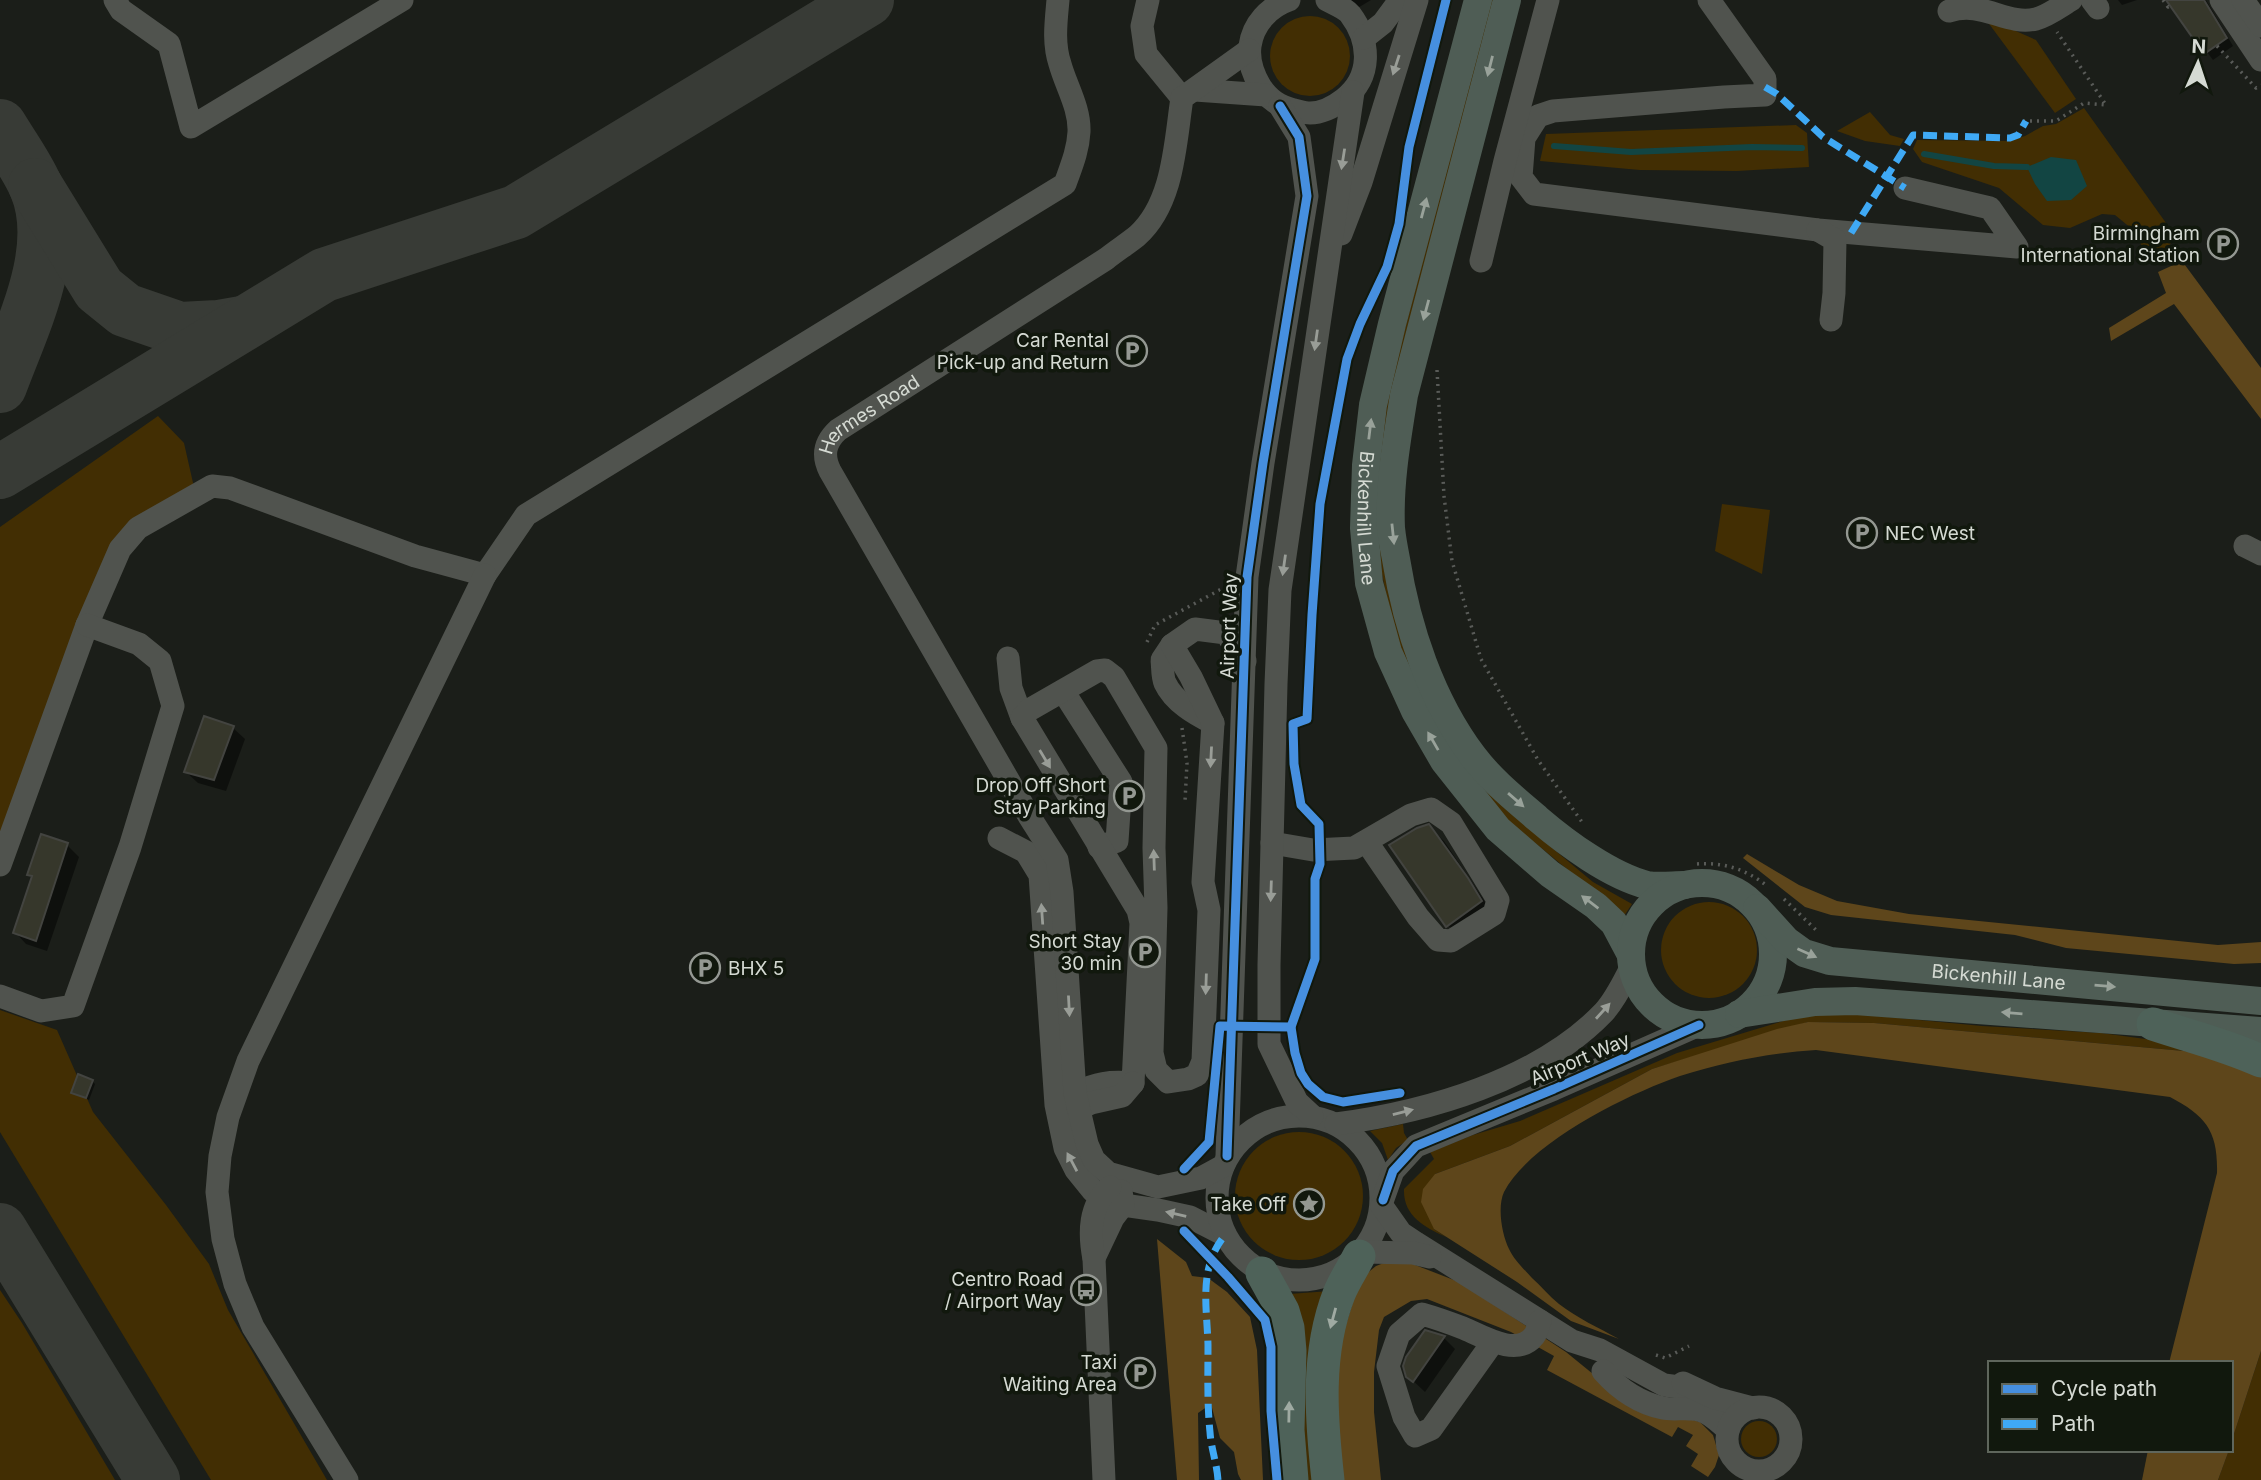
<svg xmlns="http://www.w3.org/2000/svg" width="2261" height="1480" viewBox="0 0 2261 1480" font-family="Inter,sans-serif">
<rect width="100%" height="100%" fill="#1b1e19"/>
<g fill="#422e03">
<path d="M1491 0H1498L1395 393 1389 574 1503 807 1593 882 1632 904 1624 916 1500 814 1408 670 1393 628 1382 574 1377 519 1378 459 1388 393Z"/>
<circle cx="1310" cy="56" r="40"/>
<path d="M1984 17 2036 40 2076 99 2055 113Z"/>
<path d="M2084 108 2176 237 2163 253 2149 258 2132 229 2115 215 2102 214 2070 228 2043 225 1999 188 1922 162 1913 149 1917 140 2009 141 2025 136 2043 126 2056 124Z"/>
<path d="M1870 112 1890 135 1904 139 1900 146 1865 141 1837 131Z"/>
<path d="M1796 125 1807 133 1809 167 1737 171 1640 170 1540 161 1546 134Z"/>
<path d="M158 416 184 443 196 496 138 528 0 864V527Z"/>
<path d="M1722 504 1770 510 1762 574 1715 551Z"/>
<circle cx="1709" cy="950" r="48"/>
<path d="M0 1010 57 1030 93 1112 166 1205 209 1264 228 1310 327 1480H211L0 1132Z"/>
<path d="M1846 1013 1982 1026 2101 1033 2168 1042 2217 1054 1874 1023 1808 1022 1652 1069 1510 1146 1435 1174 1434 1229 1446 1237C1424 1227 1403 1216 1404 1189L1434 1159 1430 1152 1473 1135 1520 1121 1677 1053 1800 1016Z"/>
<path d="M1403 1124 1404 1133 1408 1140 1396 1148 1388 1160 1382 1143 1370 1131Z"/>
<circle cx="1299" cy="1196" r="64"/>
<path d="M0 1290 22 1323 115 1480H0Z"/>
<path d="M1330 1291 1320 1480H1304L1289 1294Z"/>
<path d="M2261 1351V1480H2218L2229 1450H2231V1443Z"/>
<circle cx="1759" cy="1439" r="18"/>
</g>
<g fill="#5e461b">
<path d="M2182 261 2261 368V419L2174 304 2111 341 2109 328 2166 293 2158 272Z"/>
<path d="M1747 854 1799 885 1837 901 1909 914 2218 945 2261 942V963L2234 964 2066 948 2015 935 1831 915 1805 907 1743 858Z"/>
<path d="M1808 1022 1874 1023 2217 1054 2261 1073V1351L2231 1443V1363H2169L2217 1173C2218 1131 2206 1116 2170 1097L1816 1050C1769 1053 1725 1062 1680 1076 1628 1094 1530 1142 1504 1192 1497 1207 1502 1235 1509 1249 1514 1260 1524 1269 1532 1278 1541 1286 1549 1296 1559 1304 1577 1318 1599 1328 1619 1339L1571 1321 1517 1282 1434 1229 1421 1202 1423 1189 1435 1174 1510 1146 1652 1069 1777 1029Z"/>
<path d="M1157 1239 1186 1262 1192 1276 1208 1278 1227 1292 1250 1317 1257 1350 1263 1480H1241L1238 1474 1234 1452 1220 1438 1211 1404 1198 1413 1199 1480H1177Z"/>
<path d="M1389 1261 1410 1263 1459 1282 1566 1352 1609 1387 1680 1416 1700 1422 1713 1435 1719 1455 1715 1467 1708 1477 1691 1466 1698 1454 1686 1446 1693 1435 1678 1427 1672 1437 1547 1370 1554 1356 1511 1332 1427 1299 1411 1301 1384 1317 1379 1330 1374 1372V1412L1381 1480H1339L1335 1360 1360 1279 1376 1266Z"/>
<path d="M2148 1450H2229L2218 1480H2142Z"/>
</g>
<path fill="#124543" d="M2051 157 2076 160 2087 186 2071 200 2047 201 2035 184 2027 167Z"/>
<g fill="#0007">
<path d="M1347 0H1371L1356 9Z"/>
<path d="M2118 0H2137L2122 5Z"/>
<path d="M2168 0H2206L2233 46 2213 60Z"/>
<path d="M233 728 245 739 226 791 198 783 186 772Z"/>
<path d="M1431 829 1444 841 1493 914 1459 937 1448 925Z"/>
<path d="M67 845 79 857 47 951 26 944 15 932 33 878 29 874Z"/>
<path d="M92 1081 95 1084 89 1100 73 1092Z"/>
<path d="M1426 1332 1444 1338 1455 1349 1425 1392 1408 1376Z"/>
</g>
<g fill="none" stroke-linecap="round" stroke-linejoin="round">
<g stroke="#124543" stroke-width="6">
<path d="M1554 146 1631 152 1752 147 1802 148"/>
<path d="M1924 154 1994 166 2027 167"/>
</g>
<g stroke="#383b36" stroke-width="54">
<path d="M0 126C12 146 27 166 36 187 62 250 22 326 0 386"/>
<path d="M35 185 99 289 125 310 180 329 218 327 241 323"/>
<path d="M0 472 324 275 516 212 867 0"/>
<path d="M0 1230 153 1480"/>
</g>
</g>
<g fill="#36372b" stroke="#434440" stroke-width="2">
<path d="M2166 0H2204L2227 38 2204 54Z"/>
<path d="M204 716 234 726 214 780 184 772Z"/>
<path d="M1429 824 1468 878 1482 901 1446 927 1389 845 1417 828Z"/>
<path d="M41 834 68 843 36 941 13 933 32 876 27 875Z"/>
<path d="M78 1074 93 1080 86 1098 71 1093Z"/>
<path d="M1425 1330 1445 1336 1413 1382 1406 1377 1403 1366 1406 1357Z"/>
</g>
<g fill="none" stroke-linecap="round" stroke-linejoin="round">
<g stroke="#595b58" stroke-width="3.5" stroke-dasharray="2 5" stroke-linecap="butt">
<path d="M2163 0 2168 7 2170 5"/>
<path d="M2217 46 2256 88 2261 85"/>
<path d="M2023 121H2056L2084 103 2106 105 2057 32"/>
<path d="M1437 370 1444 496 1452 561 1481 659 1538 760 1582 822"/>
<path d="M1147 642 1155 625 1227 586"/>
<path d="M1182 728 1187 763 1185 801"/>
<path d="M1697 864C1723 862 1746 869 1767 886"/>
<path d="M1784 899 1816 930"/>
<path d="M1656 1355 1665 1358 1689 1346"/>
</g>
<g stroke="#50534e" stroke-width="23">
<path d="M115 0 121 10 169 44 191 127 402 0"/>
<path d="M1148 0 1142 26 1146 54 1182 98"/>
<path d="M1289 0C1269 7 1253 24 1250 46 1248 61 1253 74 1260 86 1269 100 1279 106 1294 110 1299 111 1305 113 1310 113 1322 113 1335 106 1344 99 1372 77 1371 42 1350 14 1345 8 1334 4 1327 0"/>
<path d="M1709 0 1765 79V95L1724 97 1553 111 1538 116 1524 138 1521 177 1534 194 1818 230 2017 247 1990 208 1905 188"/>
<path d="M2092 0 2098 8"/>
<path d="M2221 0 2261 60"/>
<path d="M2243 0 2261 26"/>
<path d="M1949 11C1983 0 2006 26 2036 19 2048 16 2061 6 2071 0"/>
<path d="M1364 38 1383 23 1400 0"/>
<path d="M1195 90 1266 95"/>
<path d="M1818 230 1835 240 1834 293 1831 320"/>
<path d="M1341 234 1361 182 1417 0"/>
<path d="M1481 261 1505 161 1548 0"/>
<path d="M2245 546 2261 554"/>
<path d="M1172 645 1162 660C1163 667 1162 676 1165 683 1174 702 1195 714 1213 723"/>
<path d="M1008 658 1011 688 1022 718"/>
<path d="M1063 691 1121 782 1117 841 1099 847"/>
<path d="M999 838 1026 852 1040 875 1056 1105 1065 1148 1076 1170 1093 1191 1123 1205 1158 1210 1190 1217 1225 1235"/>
<path d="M1272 843 1313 850 1354 848 1411 815 1431 809 1451 823 1498 900 1494 914 1451 941 1438 940 1418 917 1366 841"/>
<path d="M0 865 87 625 120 549 138 528 212 486 230 488 415 556 485 575 526 515 1065 184C1071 167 1078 151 1079 132 1080 108 1066 86 1060 64 1053 43 1056 22 1058 0"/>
<path d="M0 996 41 1011 73 1006 130 847 173 706 160 661 139 644 87 625"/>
<path d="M1075 1093C1097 1083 1109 1081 1133 1083L1141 923 1138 910 1022 718 1029 710 1097 671 1105 670 1114 677 1156 748 1154 848 1156 908 1152 1053 1156 1070 1168 1082 1188 1079 1197 1075 1203 1061 1209 910 1203 882 1213 723 1191 677 1172 645 1195 629 1226 633 1245 661"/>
<path d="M1078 1109 1091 1103 1122 1096 1133 1083"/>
<circle cx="1299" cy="1198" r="82"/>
<path d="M1312 1116 1297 1102 1269 1044V965L1276 684 1280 590 1353 92"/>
<path d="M1336 1124C1427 1112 1539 1080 1604 1012 1616 999 1624 981 1632 966"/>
<path d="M1227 1156 1247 577 1263 463 1307 196 1299 137 1280 106"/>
<path id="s1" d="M1223 1166 1201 1178 1158 1187 1108 1173 1094 1160 1087 1144 1075 1093 1062 892 1057 860 1029 816 830 471C822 455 825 442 838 430L1106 259C1116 251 1127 244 1137 236 1174 203 1175 143 1182 98L1249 50"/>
<path d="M1383 1199 1393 1171 1416 1146 1554 1089 1699 1025"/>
<path d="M1382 1206 1401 1233 1416 1243 1572 1341 1600 1350 1664 1385 1695 1389"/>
<path d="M1363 1252 1413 1253 1430 1257"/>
<path d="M1094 1258 1113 1218 1123 1205 1121 1191"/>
<path d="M1493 1342 1431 1429 1415 1436 1404 1417 1388 1366 1399 1334 1422 1314C1436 1318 1450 1323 1463 1328 1482 1336 1517 1358 1534 1336 1537 1333 1538 1325 1540 1321"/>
<path d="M1603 1371C1619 1389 1639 1403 1663 1408 1672 1410 1682 1408 1691 1409 1706 1409 1717 1420 1728 1430"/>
<path d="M1683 1383 1715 1398 1753 1408"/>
<circle cx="1759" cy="1439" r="32"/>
<path d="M347 1480 253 1327 235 1284 223 1239 217 1192 220 1156 228 1117 248 1061 485 575"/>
<path d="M1104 1480 1094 1259C1089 1233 1089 1206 1110 1187"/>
</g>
<g stroke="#4f5d55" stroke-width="28">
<path id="s2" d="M1478 0 1392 324 1373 405 1366 465 1364 528 1369 583 1388 652 1415 711 1444 761 1498 829 1550 874 1596 906 1614 923 1631 955"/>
<path d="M1507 0 1404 395C1397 439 1389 483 1391 528 1392 538 1394 549 1396 559 1407 628 1431 700 1473 756 1491 780 1516 800 1538 819 1566 843 1611 876 1647 885 1659 887 1673 885 1684 885"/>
<circle cx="1702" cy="954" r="71"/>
<path id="s3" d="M1757 908 1786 940 1804 953 1830 961 2261 1001"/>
<path d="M1739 1014 1815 1002 1855 1001 2261 1031"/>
</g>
<g stroke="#4e6259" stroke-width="33">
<path d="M2153 1024C2189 1036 2226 1045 2261 1061"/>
<path d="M1262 1273 1283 1311 1288 1328 1290 1351 1288 1430 1292 1480"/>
<path d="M1328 1480C1321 1418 1316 1353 1339 1294 1344 1281 1353 1268 1359 1256"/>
</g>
<g stroke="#3fa9f5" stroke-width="7" stroke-dasharray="14 7" stroke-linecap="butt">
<path d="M1765 87 1777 94 1823 137 1905 188"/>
<path d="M1851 233 1913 135 2010 138 2018 135 2026 121"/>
<path d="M1218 1480C1217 1464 1211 1448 1210 1432 1207 1403 1208 1374 1208 1345 1207 1306 1198 1268 1225 1235"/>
</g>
<g stroke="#11180d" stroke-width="13">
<g id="cycleway">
<path d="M1400 1093 1343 1102 1323 1097 1308 1084 1301 1073 1295 1053 1291 1027 1315 959V879L1320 864 1319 824 1301 805 1294 764 1293 724 1307 719 1312 615 1320 504 1347 359 1360 324 1387 267 1399 224 1409 147 1446 0"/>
<path d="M1227 1156 1247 577 1263 463 1307 196 1299 137 1280 106"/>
<path d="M1184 1169 1209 1142 1220 1026 1291 1027"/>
<path d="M1383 1200 1393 1171 1416 1146 1554 1089 1699 1025"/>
<path d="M1184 1231 1228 1277 1265 1320 1271 1347V1411L1277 1480"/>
</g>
</g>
<use href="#cycleway" stroke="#468fdf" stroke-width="9"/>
</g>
<defs><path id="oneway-solid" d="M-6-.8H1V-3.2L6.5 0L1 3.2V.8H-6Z" transform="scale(1.75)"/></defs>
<g fill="#999d97">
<use href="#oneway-solid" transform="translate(1396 65) rotate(108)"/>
<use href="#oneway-solid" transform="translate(1343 159) rotate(99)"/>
<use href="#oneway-solid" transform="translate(1316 340) rotate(98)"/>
<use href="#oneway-solid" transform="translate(1284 565) rotate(98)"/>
<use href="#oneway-solid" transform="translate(1211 757) rotate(93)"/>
<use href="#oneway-solid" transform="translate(1045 759) rotate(59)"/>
<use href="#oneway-solid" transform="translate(1154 860) rotate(-92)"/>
<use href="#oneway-solid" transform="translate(1271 891) rotate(92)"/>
<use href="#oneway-solid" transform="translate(1042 914) rotate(-94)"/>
<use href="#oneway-solid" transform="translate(1206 984) rotate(92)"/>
<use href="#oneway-solid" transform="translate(1069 1006) rotate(87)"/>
<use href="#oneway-solid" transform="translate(1603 1011) rotate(-48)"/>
<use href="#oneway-solid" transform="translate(1403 1112) rotate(-14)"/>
<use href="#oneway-solid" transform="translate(1072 1162) rotate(-118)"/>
<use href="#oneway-solid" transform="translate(1176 1214) rotate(-167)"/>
</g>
<g fill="#99a29a">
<use href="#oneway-solid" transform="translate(1490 66) rotate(104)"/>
<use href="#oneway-solid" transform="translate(1424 208) rotate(-75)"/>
<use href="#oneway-solid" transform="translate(1426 310) rotate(105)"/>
<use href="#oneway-solid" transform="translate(1370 429) rotate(-83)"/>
<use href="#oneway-solid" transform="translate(1393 534) rotate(84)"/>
<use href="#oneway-solid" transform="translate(1433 741) rotate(-120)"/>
<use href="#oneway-solid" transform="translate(1516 800) rotate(41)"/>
<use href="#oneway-solid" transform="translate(1590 902) rotate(-143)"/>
<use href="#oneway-solid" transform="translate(1807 953) rotate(24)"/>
<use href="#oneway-solid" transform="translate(2105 986) rotate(5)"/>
<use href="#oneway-solid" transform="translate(2012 1013) rotate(-175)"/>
</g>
<g fill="#9faaa2">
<use href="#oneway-solid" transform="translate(1333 1318) rotate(105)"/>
<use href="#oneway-solid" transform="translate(1289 1412) rotate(-89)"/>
</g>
<defs>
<g id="parking-ring" transform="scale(1.575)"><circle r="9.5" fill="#11180d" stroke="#949892" stroke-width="1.5"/><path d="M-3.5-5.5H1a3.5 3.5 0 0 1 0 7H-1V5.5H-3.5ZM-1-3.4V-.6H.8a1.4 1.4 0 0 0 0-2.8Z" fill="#949892"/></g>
<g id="sight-ring" transform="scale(1.575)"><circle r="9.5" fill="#11180d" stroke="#949892" stroke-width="1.5"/><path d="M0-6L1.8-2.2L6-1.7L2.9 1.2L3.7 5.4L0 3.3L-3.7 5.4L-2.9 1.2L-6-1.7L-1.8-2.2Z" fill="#949892"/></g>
<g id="bus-ring" transform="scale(1.575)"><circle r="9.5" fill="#11180d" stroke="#949892" stroke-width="1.5"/><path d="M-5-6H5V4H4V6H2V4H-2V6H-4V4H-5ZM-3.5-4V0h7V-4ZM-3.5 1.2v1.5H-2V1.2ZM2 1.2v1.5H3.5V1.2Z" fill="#949892"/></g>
</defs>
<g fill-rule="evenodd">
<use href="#parking-ring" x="2223" y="244"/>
<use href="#parking-ring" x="1132" y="351"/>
<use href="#parking-ring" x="1862" y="533"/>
<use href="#parking-ring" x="1129" y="796"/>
<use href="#parking-ring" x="1145" y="952"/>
<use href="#parking-ring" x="705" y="968"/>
<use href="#sight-ring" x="1309" y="1204"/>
<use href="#bus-ring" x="1086" y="1290"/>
<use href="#parking-ring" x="1140" y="1373"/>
</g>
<g text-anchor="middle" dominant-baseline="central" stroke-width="7" stroke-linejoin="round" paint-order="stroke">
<g font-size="19" fill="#d5dad3" stroke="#11180d" text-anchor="end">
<text x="2200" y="233">Birmingham<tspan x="2200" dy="22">International Station</tspan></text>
<text x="1109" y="340">Car Rental<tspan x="1109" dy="22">Pick-up and Return</tspan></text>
<text x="1885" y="533" text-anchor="start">NEC West</text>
<text x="1106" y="785">Drop Off Short<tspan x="1106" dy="22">Stay Parking</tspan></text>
<text x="1122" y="941">Short Stay<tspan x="1122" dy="22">30 min</tspan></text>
<text x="728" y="968" text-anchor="start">BHX 5</text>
<text x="1286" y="1204">Take Off</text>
<text x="1063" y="1279">Centro Road<tspan x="1063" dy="22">/ Airport Way</tspan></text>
<text x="1117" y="1362">Taxi<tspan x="1117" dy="22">Waiting Area</tspan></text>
</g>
<g font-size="19" fill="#d5dad3" stroke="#11180d">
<text stroke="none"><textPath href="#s1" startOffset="973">Hermes Road</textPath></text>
<text stroke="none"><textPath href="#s2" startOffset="532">Bickenhill Lane</textPath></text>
<text transform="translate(1229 626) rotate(-88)">Airport Way</text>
<text stroke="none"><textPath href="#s3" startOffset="262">Bickenhill Lane</textPath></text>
<text transform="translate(1580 1059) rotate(-23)">Airport Way</text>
</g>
</g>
<rect x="1988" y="1361" width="245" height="91" fill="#11180d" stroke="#5f665c" stroke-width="2"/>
<rect x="2002" y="1384" width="35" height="10" fill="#468fdf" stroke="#5f665c" stroke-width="2"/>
<text x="2051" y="1396" font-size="21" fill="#d5dad3">Cycle path</text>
<rect x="2002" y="1419" width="35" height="10" fill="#3fa9f5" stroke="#5f665c" stroke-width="2"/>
<text x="2051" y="1431" font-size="21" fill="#d5dad3">Path</text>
<g transform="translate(2198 63) rotate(3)" stroke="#11180d" stroke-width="5" paint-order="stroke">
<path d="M0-5L12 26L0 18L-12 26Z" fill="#d5dad3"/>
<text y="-10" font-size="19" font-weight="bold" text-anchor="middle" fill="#d5dad3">N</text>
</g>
</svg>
